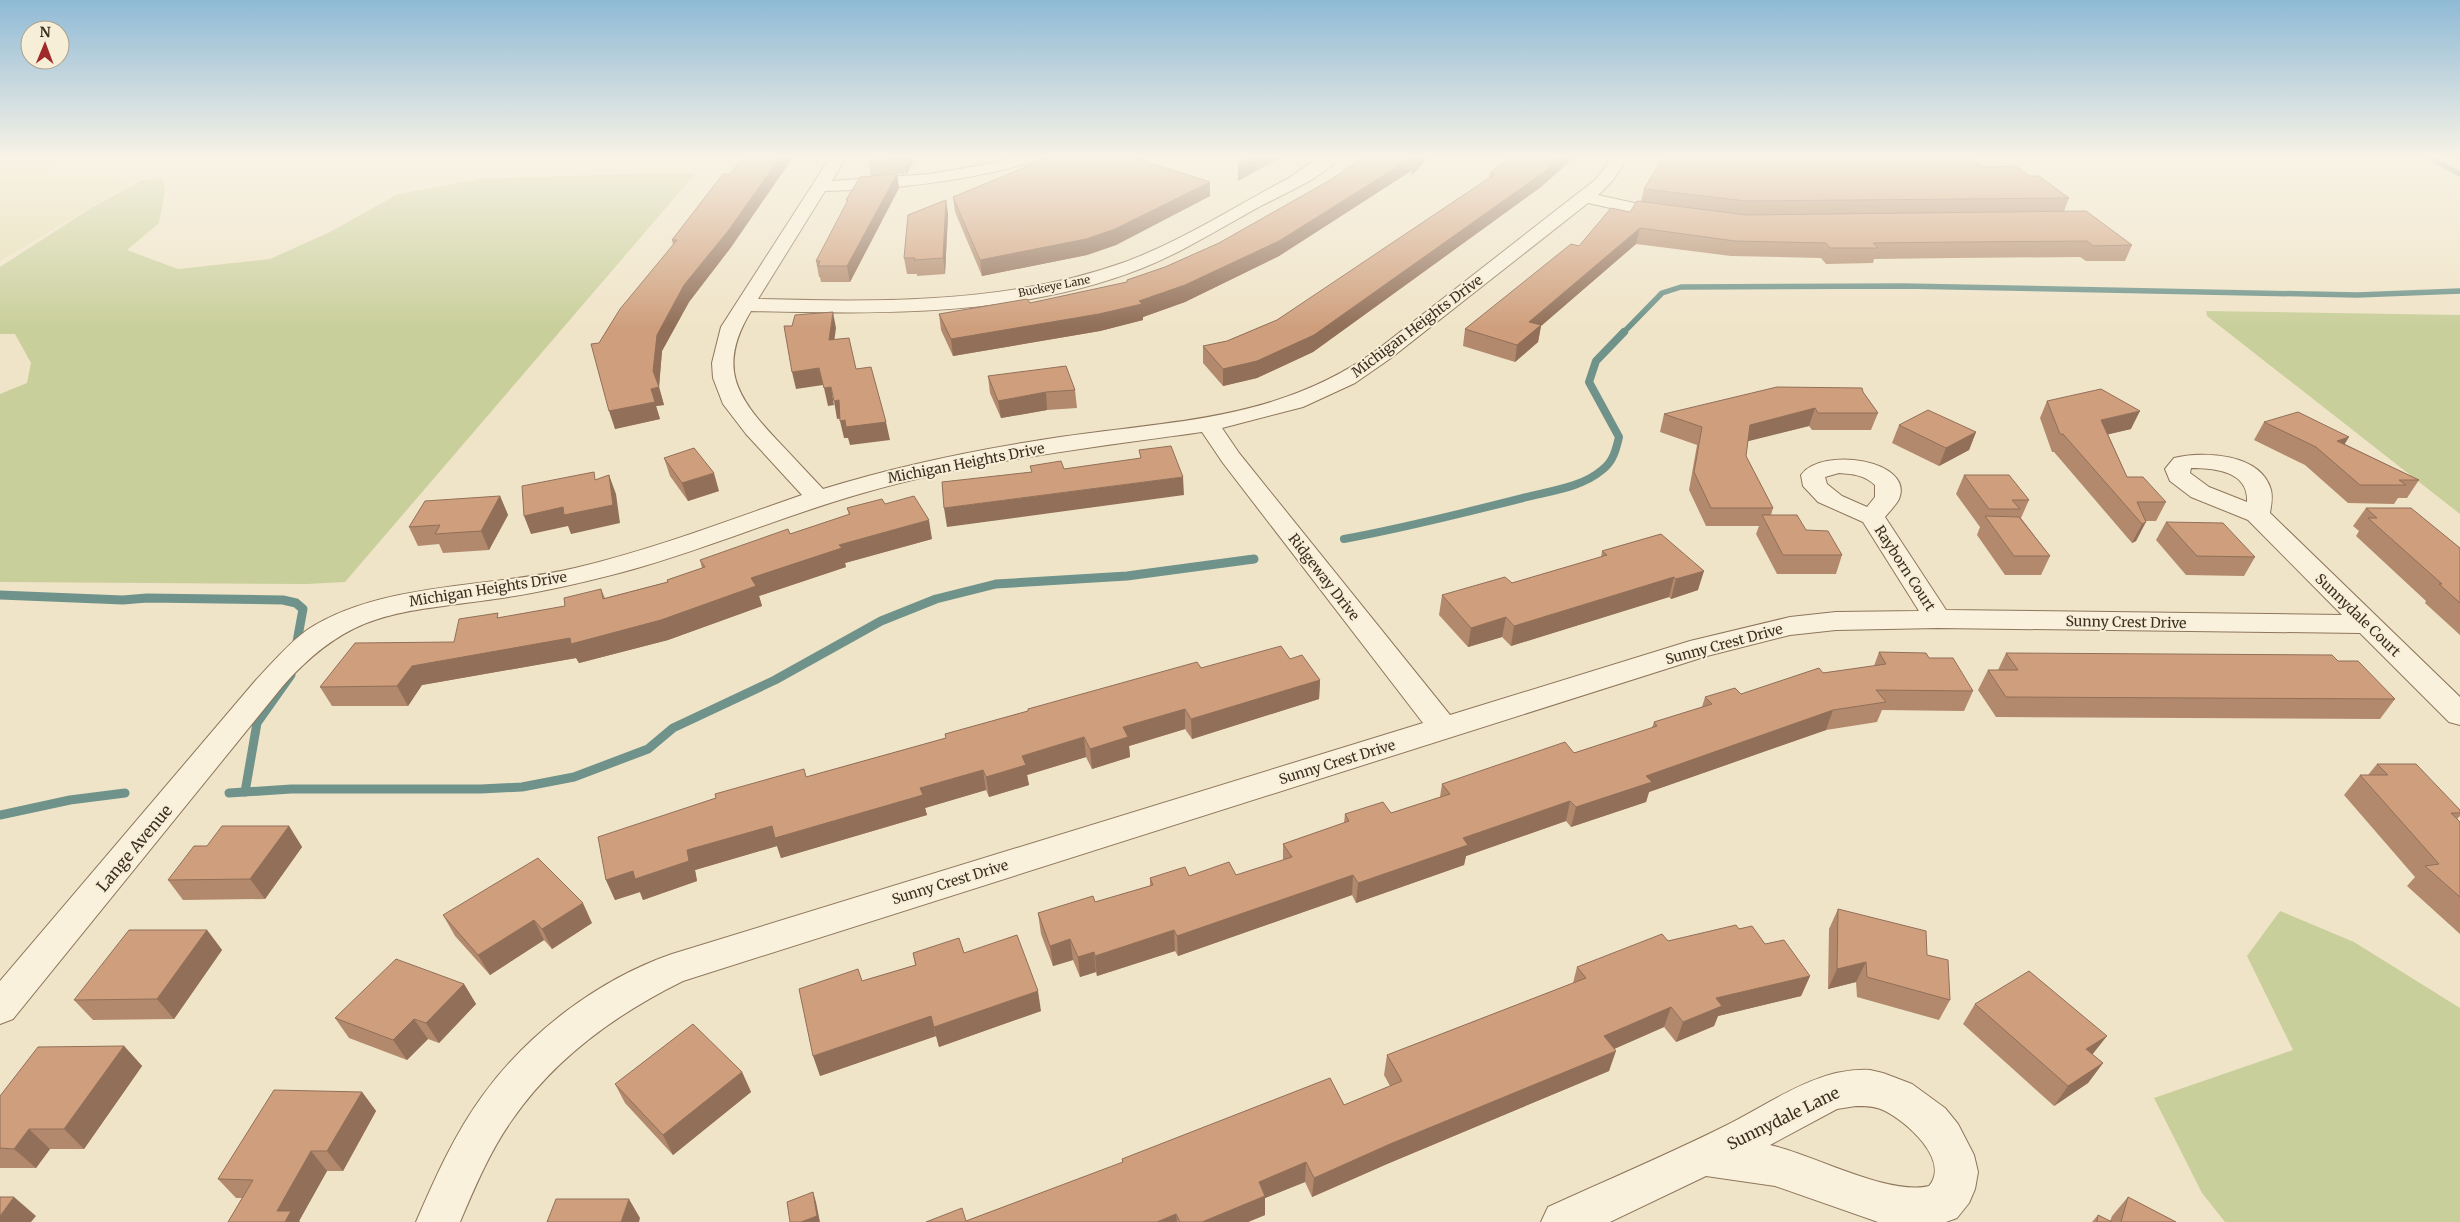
<svg xmlns="http://www.w3.org/2000/svg" width="2460" height="1222" viewBox="0 0 2460 1222" font-family="Merriweather,serif">
<rect width="100%" height="100%" fill="#f0e4c8"/>
<path fill="#e6deb5" d="M0 156H74L46 175H96L122 178 129 185 0 261Z"/>
<g fill="#c9cf9b">
<path d="M660 173 695 174 345 582 307 584 0 582V394L27 383 31 363 15 334H0V267L91 208 142 180 163 179 165 191 159 223 127 250 178 269 270 259 328 233 398 194 482 179Z"/>
<path d="M2206 311 2460 315V514L2207 316Z"/>
<path d="M2280 911 2354 942 2460 1008V1222H2225L2202 1193 2154 1098 2293 1050 2247 956Z"/>
</g>
<g fill="none" stroke-linecap="round" stroke-linejoin="round">
<g stroke="#6f938a" stroke-width="5.5">
<path d="M2426 156 2460 174"/>
<path d="M1622 334 1662 293 1681 287 1903 286 2357 295 2460 291"/>
</g>
<g stroke="#6f938a" stroke-width="8">
<path d="M1344 539C1404 528 1464 513 1523 498 1549 491 1581 488 1602 470 1613 462 1616 450 1619 437L1589 382 1596 361 1624 332"/>
<path d="M1247 560 1254 559"/>
</g>
<g stroke="#6f938a" stroke-width="9">
<path d="M0 595 123 600 147 598 283 600 296 603 303 609 296 647"/>
<path d="M245 792 257 723 291 675"/>
<path d="M229 793 291 789H481L522 787 574 777 648 749 673 728 775 680 881 621 936 599 996 584 1127 576 1254 559"/>
<path d="M0 815 70 800 125 793"/>
</g>
<g stroke="#8d765c" stroke-width="2">
<g id="minor">
<path d="M831 156H847L832 181 930 174 983 165 1018 156H1044L1042 159C971 181 899 189 825 191L758 299C881 302 1008 304 1125 262 1182 241 1234 207 1287 179 1298 173 1310 162 1322 157 1327 155 1335 156 1341 156 1327 176 1279 196 1257 208 1219 229 1181 253 1140 269 1017 317 881 314 751 311 717 367 736 396 776 439 792 456 807 472 823 489 900 465 980 449 1060 437 1176 420 1277 421 1377 350L1595 180 1607 165 1610 156H1626C1621 172 1610 185 1598 195L1675 212 1678 216 1675 220 1669 221 1588 203 1391 358 1355 383 1303 407 1222 428 1239 453 1450 715 1690 641 1790 617 1836 612 1919 611 1863 522 1818 502 1803 486 1801 475C1821 446 1915 460 1899 499 1896 505 1889 512 1885 517L1946 610 2342 615 2248 520 2191 497 2170 481 2165 469 2174 458C2203 451 2261 453 2271 490 2273 498 2271 506 2270 513L2460 697V725L2449 722 2360 633 1938 628 1836 630 1790 635 1707 656 683 981C616 1014 555 1058 512 1120 490 1151 475 1187 460 1222H416C435 1178 455 1133 483 1095 528 1033 599 979 672 954L1423 723 1223 463 1202 432C1088 448 974 461 863 493 782 516 704 550 623 572 581 583 538 593 495 599 398 613 351 609 282 687L13 1019 0 1024V981L256 680C272 663 288 644 307 630 380 582 490 588 575 568 652 550 727 521 802 495L746 434 723 404 713 378 712 363 721 327ZM2191 468C2214 468 2249 471 2247 502L2209 487 2190 473ZM1839 473C1853 474 1864 475 1875 485V497L1867 507 1842 496 1827 484 1825 477Z"/>
<path d="M1870 1070 1883 1073 1912 1084 1945 1108 1958 1124 1974 1155 1978 1172 1975 1189 1969 1203 1957 1218 1946 1222H1878L1775 1186 1706 1176 1610 1222H1541L1548 1207C1607 1180 1667 1155 1725 1126 1770 1104 1817 1067 1870 1070ZM1856 1106C1865 1106 1875 1106 1883 1110 1905 1120 1951 1160 1929 1186 1888 1196 1812 1154 1770 1145L1837 1109Z"/>
</g>
</g>
<use href="#minor" fill="#faf1dc" fill-rule="evenodd"/>
</g>
<g fill="#b2896c">
<path d="M916 156 907 174H897L899 188 850 282H821L820 277H819L816 261 847 203 846 200 871 176 869 162Z"/>
<path d="M1365 156H1430L1412 175 1411 171 1279 256 1185 302 1143 317V320L1100 331 953 356 941 330 939 314 1030 303 1127 282 1165 267 1219 243 1332 179Z"/>
<path d="M1144 161 1210 182V196L1116 245 1087 255 982 276 955 212 953 197Z"/>
<path d="M1986 167 2029 176 2069 198 2064 211 2132 245 2125 261H2086L2080 257 1953 258 1874 259 1873 263 1826 264 1821 258 1731 256 1636 244 1541 326 1538 342 1515 362 1463 346 1465 329 1579 246 1630 212 1641 201 1644 189Z"/>
<path d="M1490 173 1541 187 1313 352 1257 378 1223 386 1203 363V346L1227 341 1277 320 1489 178Z"/>
<path d="M723 174 732 246 689 302 662 351 659 387 664 405 656 406 660 419 615 429 599 343 673 245 672 240Z"/>
<path d="M946 200 948 215 945 274 917 276V274H907L904 258Z"/>
<path d="M988 376 1075 390 1077 408 1047 410 1001 418 990 393Z"/>
<path d="M1863 392 1878 413 1871 430H1812L1809 426 1747 441 1746 456 1773 508 1771 515 1806 530 1842 555 1836 574H1777L1756 534 1759 526H1706L1689 490 1697 445 1660 432 1664 414Z"/>
<path d="M2047 401 2131 429 2108 434 2127 477 2166 502 2156 521H2145L2136 541 2132 543 2054 452H2052L2040 418Z"/>
<path d="M2264 422 2345 444 2419 480 2407 498H2398L2394 504 2348 503 2305 465 2254 440Z"/>
<path d="M1899 425 1976 432 1969 450 1939 466 1892 443Z"/>
<path d="M664 458 719 491 688 501 670 476Z"/>
<path d="M1964 475 2029 500 2021 518 2050 556 2041 575H2005L1977 535 1980 527 1956 494Z"/>
<path d="M500 496 508 515 489 550 443 553 439 544 418 546 409 527Z"/>
<path d="M885 504 932 539 845 563 846 567 759 596 762 606 668 640 579 663 576 658 422 685 408 706H332L320 687 454 642 500 618 565 606 601 589 605 598 667 582V580L702 568 700 560 790 534 849 515 847 508Z"/>
<path d="M2366 508 2460 548V635L2425 603 2426 601 2356 536 2359 531 2353 526Z"/>
<path d="M2166 522 2255 557 2244 576 2186 575 2156 540Z"/>
<path d="M1661 534 1698 590 1671 599 1669 597 1511 646 1502 637 1468 647 1439 615 1442 595 1512 583 1601 557 1602 551Z"/>
<path d="M1879 652 1929 658 1973 691 1964 711 1882 710 1877 722 1826 730 1649 792 1646 802 1571 827 1566 821 1466 856 1464 865 1356 903 1352 895 1178 956 1175 951 1097 976 1096 972 1080 977 1073 960 1053 966 1041 934 1038 913 1095 902 1150 886V878L1189 876 1236 875 1283 860V844L1344 823 1345 814 1391 813 1440 797 1442 784 1574 753 1652 728 1654 722 1702 707 1705 697 1741 694 1823 673 1874 666Z"/>
<path d="M2006 653 2338 661 2395 699 2380 719 1996 717 1978 690 1988 670H1998Z"/>
<path d="M1290 659 1320 680 1319 699 1192 739 1185 729 1129 746 1130 757 1092 769 1086 757 1027 775 1029 785 989 797 986 790 925 808 927 815 781 858 777 846 695 870 697 881 643 900 640 892 615 900 606 880 716 798 806 777 946 738 945 734 1028 711V709L1201 668Z"/>
<path d="M2377 764 2460 810V816L2457 819 2460 822V934L2407 886 2415 877 2344 795 2360 775H2368Z"/>
<path d="M289 826 302 847 265 899 183 900 168 880 207 846Z"/>
<path d="M1838 909 1927 955 1950 1000 1939 1020 1857 997 1856 982 1828 989 1829 929Z"/>
<path d="M443 915 592 923 552 949 544 940 490 975 455 936Z"/>
<path d="M1739 929 1765 944 1810 976 1801 996 1718 1016 1714 1026 1676 1042 1664 1027 1614 1049 1609 1071 1387 1164 1312 1197 1305 1182 1265 1198V1215L1248 1222H926L966 1221 1122 1163V1159L1344 1105 1390 1086 1384 1075 1387 1055 1573 983 1577 967 1668 941Z"/>
<path d="M207 930 222 950 174 1019 93 1020 74 1000Z"/>
<path d="M913 953H964L1041 1011 939 1047 936 1036 820 1076 862 981 915 965Z"/>
<path d="M464 984 476 1004 439 1043 428 1039 407 1060 349 1038 335 1018Z"/>
<path d="M1975 1004 2093 1055 2103 1063 2088 1083 2054 1106 1963 1024Z"/>
<path d="M124 1046 142 1066 84 1149H50L36 1168H0V1096Z"/>
<path d="M742 1072 751 1092 673 1155 625 1103 615 1084Z"/>
<path d="M362 1092 376 1111 343 1171H327L299 1221 300 1222H228L242 1198H236L218 1179Z"/>
<path d="M2128 1197 2176 1222H2092L2098 1215 2110 1221 2112 1216Z"/>
</g>
<g fill="#916f58">
<path d="M781 156H794L732 246 689 302 662 351 659 387 664 405 656 406 660 419 615 429 609 411 651 389 657 335 684 285Z"/>
<path d="M906 156H916L907 174 904 159Z"/>
<path d="M1136 156H1149L1135 173 1134 158Z"/>
<path d="M1257 156H1284L1238 181V166Z"/>
<path d="M1418 156H1430L1412 175 1414 161Z"/>
<path d="M1562 156H1576L1541 187 1313 352 1257 378 1223 386V369Z"/>
<path d="M1413 157 1411 171 1279 256 1185 302 1143 317V320L1100 331 953 356 951 339 1139 301Z"/>
<path d="M897 174 899 188 850 282 847 266Z"/>
<path d="M1210 182V196L1116 245 1087 255 982 276 980 260Z"/>
<path d="M946 200 948 215 945 274 943 258Z"/>
<path d="M1640 228 1636 244 1541 326 1538 342 1515 362 1517 345 1529 322Z"/>
<path d="M833 312 836 328 832 357 829 340Z"/>
<path d="M819 368 823 385 796 389 792 372Z"/>
<path d="M831 387 834 405 828 406 824 388Z"/>
<path d="M1046 392 1047 410 1001 418 998 401Z"/>
<path d="M839 400 843 418 837 419 834 401Z"/>
<path d="M1815 408 1809 426 1745 442 1750 425Z"/>
<path d="M2140 411 2131 429 2093 438 2101 420Z"/>
<path d="M845 420 886 422 890 440 850 445 848 438H844L840 421Z"/>
<path d="M1976 432 1969 450 1939 466 1946 448Z"/>
<path d="M2349 437 2338 455 2337 441Z"/>
<path d="M714 473 719 491 688 501 682 483Z"/>
<path d="M609 475 616 494 620 523 571 534 568 526 531 534 524 516Z"/>
<path d="M1183 477 1184 495 947 527 944 508Z"/>
<path d="M500 496 508 515 489 550 481 531Z"/>
<path d="M929 520 932 539 845 563 846 567 759 596 762 606 668 640 579 663 576 658 422 685 408 706 397 686 412 666 751 578 839 545Z"/>
<path d="M2146 522 2136 541 2132 543 2142 524Z"/>
<path d="M1704 571 1698 590 1671 599 1676 579Z"/>
<path d="M1674 577 1669 597 1511 646 1514 626Z"/>
<path d="M1506 617 1502 637 1468 647 1471 628Z"/>
<path d="M1320 680 1319 699 1192 739 1191 719Z"/>
<path d="M1185 709V729L1129 746 1130 757 1092 769 1090 749 1123 727Z"/>
<path d="M1833 710 1826 730 1649 792 1646 802 1571 827 1576 807 1646 776Z"/>
<path d="M1084 737 1086 757 1027 775 1029 785 989 797 986 777 1022 756Z"/>
<path d="M983 770 986 790 925 808 927 815 781 858 777 846 695 870 697 881 643 900 640 892 615 900 606 880 687 850 772 826 920 788Z"/>
<path d="M1570 801 1566 821 1466 856 1464 865 1356 903 1358 883 1463 838Z"/>
<path d="M289 826 302 847 265 899 250 879Z"/>
<path d="M1353 875 1352 895 1178 956 1177 936Z"/>
<path d="M583 903 592 923 552 949 542 929Z"/>
<path d="M534 920 544 940 490 975 478 955Z"/>
<path d="M207 930 222 950 174 1019 157 999Z"/>
<path d="M1174 930 1175 951 1097 976 1095 956Z"/>
<path d="M1070 939 1073 960 1053 966 1050 946Z"/>
<path d="M1094 952 1096 972 1080 977 1078 957Z"/>
<path d="M1866 962 1856 982 1828 989 1837 969Z"/>
<path d="M1810 976 1801 996 1718 1016 1714 1026 1676 1042 1683 1022 1716 998Z"/>
<path d="M464 984 476 1004 439 1043 426 1023Z"/>
<path d="M1038 991 1041 1011 939 1047 934 1027Z"/>
<path d="M1671 1007 1664 1027 1598 1056 1604 1036Z"/>
<path d="M931 1016 936 1036 820 1076 813 1056Z"/>
<path d="M414 1019 428 1039 407 1060 393 1040Z"/>
<path d="M2107 1036 2092 1055 2086 1049Z"/>
<path d="M124 1046 142 1066 84 1149 64 1129Z"/>
<path d="M1616 1051 1609 1071 1387 1164 1312 1197 1314 1178 1390 1144Z"/>
<path d="M2103 1063 2088 1083 2054 1106 2068 1086Z"/>
<path d="M742 1072 751 1092 673 1155 663 1135Z"/>
<path d="M362 1092 376 1111 343 1171 327 1151Z"/>
<path d="M29 1129 50 1149 36 1168 14 1149Z"/>
<path d="M311 1151 327 1171 299 1221 300 1222H285L277 1211Z"/>
<path d="M1306 1162 1305 1182 1265 1198V1215L1248 1222H1202L1259 1182Z"/>
<path d="M813 1192 816 1202 820 1222H801Z"/>
<path d="M14 1197 36 1216 31 1222H0V1216Z"/>
<path d="M629 1199 640 1218 639 1222H621Z"/>
<path d="M1176 1214 1177 1222H1157Z"/>
</g>
<g fill="#cf9f7d" stroke="#916f58">
<path d="M744 156H781L728 231 684 285 657 335 653 371 659 387 651 389 655 402 609 411 591 344 599 343 620 309 677 240H672L723 174H730Z"/>
<path d="M872 156H906L904 159 869 162Z"/>
<path d="M1056 156H1136L1134 158 1210 182 1115 229 1086 239 980 260 953 197 1045 159Z"/>
<path d="M1243 156H1257L1238 166Z"/>
<path d="M1365 156H1418L1414 161 1413 157 1279 241 1185 285 1139 301 1142 304 1099 314 951 339 939 314 1027 299 1030 303 1127 282V280L1165 267 1219 243 1332 179Z"/>
<path d="M1510 156H1562L1544 172 1314 335 1257 361 1223 369 1203 346 1227 341 1277 320 1495 174 1490 173Z"/>
<path d="M1664 156H1964L1986 167 2016 166 2029 176H2039L2069 198 1746 201 1644 189Z"/>
<path d="M897 174 847 266H818L820 261H816L848 200H846L860 177Z"/>
<path d="M946 200 943 258 914 260 915 258H904L908 215Z"/>
<path d="M1637 201 1746 215 2086 211 2132 245 2093 246 2087 241 1959 242 1873 243 1878 248H1830L1826 243 1735 241 1640 228 1529 322 1541 325 1517 345 1465 329 1571 244 1579 246 1611 208 1630 212Z"/>
<path d="M833 312 829 340 849 338 856 369 871 367 886 422 846 427 845 420 840 421 839 400 834 401 831 387 824 388 819 368 792 372 784 326H792L795 315Z"/>
<path d="M1066 366 1075 390 1046 392 998 401 988 376Z"/>
<path d="M1777 387 1862 388 1863 392 1878 413H1818L1815 408 1750 425 1746 456 1773 508H1711L1694 472 1702 427 1664 414Z"/>
<path d="M2101 389 2140 411 2101 420 2127 477H2143L2166 502H2137L2146 522 2142 524 2063 434H2060L2047 401Z"/>
<path d="M1928 410 1976 432 1946 448 1899 425Z"/>
<path d="M2298 412 2349 437 2337 441 2419 480H2399L2406 485H2360L2316 447 2264 422Z"/>
<path d="M1171 446 1183 477 944 508 942 482 1032 472 1030 466 1061 461 1064 469 1141 458 1139 450Z"/>
<path d="M694 448 714 473 682 483 664 458Z"/>
<path d="M594 472 595 480 609 475 613 505 564 515 563 507 524 516 522 486Z"/>
<path d="M1964 475H2009L2029 500H2012L2020 509H1989Z"/>
<path d="M500 496 481 531 435 534 440 525 409 527 425 501Z"/>
<path d="M914 496 929 520 839 545 842 548 751 578 756 586 661 620 571 644 570 638 412 666 397 686 320 687 355 643 454 642 459 619 498 613 497 618 565 606 564 598 601 589 603 599 668 582 667 580 705 567 700 560 788 529 790 534 850 514 847 508 882 499 885 504Z"/>
<path d="M2366 508H2411L2460 548V603L2439 584H2442L2368 518H2377Z"/>
<path d="M1762 515H1797L1806 530 1828 531 1842 555H1783Z"/>
<path d="M1985 516 2019 517 2050 556H2014Z"/>
<path d="M2166 522 2223 523 2255 557 2197 556Z"/>
<path d="M1661 534 1704 571 1676 579 1674 577 1514 626 1506 617 1471 628 1442 595 1505 577 1512 583 1607 555 1602 551Z"/>
<path d="M1281 646 1290 659 1302 655 1320 680 1191 719 1185 709 1123 727 1128 737 1090 749 1084 737 1022 756 1026 765 986 777 983 770 920 788 923 795 775 838 772 826 687 850 689 861 635 879 633 871 606 880 598 837 716 798 715 794 804 769 806 777 946 738 945 734 1028 711V709L1197 662 1201 668Z"/>
<path d="M1879 652 1926 653 1929 658H1953L1973 691 1876 690 1886 702 1833 710 1646 776 1652 782 1576 807 1570 801 1463 838 1468 845 1358 883 1353 875 1177 936 1174 930 1095 956 1094 952 1078 957 1070 939 1050 946 1038 913 1093 896 1095 902 1153 885 1150 878 1185 867 1189 876 1229 862 1236 875 1292 857 1283 844 1349 821 1345 814 1383 802 1391 813 1450 794 1442 784 1565 742 1574 753 1657 726 1654 722 1712 704 1705 697 1735 688 1741 694 1819 668 1823 673 1886 664Z"/>
<path d="M2006 653 2332 655 2338 661H2358L2395 699 2006 697 1988 670H2018Z"/>
<path d="M2377 764H2416L2460 810V813H2451L2460 822V897L2425 866 2439 864 2360 775H2388Z"/>
<path d="M222 826H289L250 879 168 880 194 846H207Z"/>
<path d="M538 858 583 903 542 929 534 920 478 955 443 915Z"/>
<path d="M1838 909 1926 931 1927 955 1948 960 1950 1000 1867 977 1866 962 1837 969Z"/>
<path d="M1736 925 1739 929 1752 926 1765 944 1784 940 1810 976 1716 998 1722 1006 1683 1022 1671 1007 1604 1036 1616 1051 1390 1144 1314 1178 1306 1162 1259 1182 1265 1196 1202 1222H1180L1176 1214 1157 1222H926L962 1208 966 1221 1123 1162 1122 1159 1330 1078 1344 1105 1402 1081 1387 1055 1586 978 1577 967 1662 934 1668 941Z"/>
<path d="M129 930H207L157 999 74 1000Z"/>
<path d="M1017 935 1038 991 934 1027 931 1016 813 1056 799 989 858 969 862 981 916 965 913 953 959 938 964 953Z"/>
<path d="M396 959 464 984 426 1023 414 1019 393 1040 335 1018Z"/>
<path d="M2029 971 2107 1036 2086 1049 2103 1063 2068 1086 1975 1004Z"/>
<path d="M693 1024 742 1072 663 1135 615 1084Z"/>
<path d="M124 1046 64 1129H29L14 1149 0 1148V1096L38 1047Z"/>
<path d="M274 1090 362 1092 327 1151H311L277 1211H291L285 1222H228L253 1180 218 1179Z"/>
<path d="M813 1192 817 1216 801 1222H790L787 1202Z"/>
<path d="M0 1197H14L0 1216Z"/>
<path d="M2128 1197 2176 1222H2121Z"/>
<path d="M556 1199H629L621 1222H547Z"/>
<path d="M2098 1215 2112 1222H2097Z"/>
</g>
<linearGradient id="sky" x2="0" y2="1"><stop stop-color="#8fbad6"/><stop offset="0.48" stop-color="#f8f3e6"/><stop offset="1" stop-color="#f8f3e6" stop-opacity="0"/></linearGradient>
<rect width="2460" height="327" fill="url(#sky)"/>
<g text-anchor="middle" dominant-baseline="central" stroke-width="4" stroke-linejoin="round" paint-order="stroke">
<g font-size="11" fill="#3d2e20" stroke="#f7eed8">
<text transform="translate(1054 286) rotate(-11)">Buckeye Lane</text>
</g>
<g font-size="14" fill="#3d2e20" stroke="#f7eed8">
<text transform="translate(1417 326) rotate(-37)">Michigan Heights Drive</text>
<text transform="translate(966 463) rotate(-11)">Michigan Heights Drive</text>
<text transform="translate(1905 568) rotate(57)">Rayborn Court</text>
<text transform="translate(1324 577) rotate(52)">Ridgeway Drive</text>
<text transform="translate(488 589) rotate(-9)">Michigan Heights Drive</text>
<text transform="translate(2358 615) rotate(44)">Sunnydale Court</text>
<text transform="translate(2126 622) rotate(1)">Sunny Crest Drive</text>
<text transform="translate(1724 644) rotate(-15)">Sunny Crest Drive</text>
<text transform="translate(1337 762) rotate(-17)">Sunny Crest Drive</text>
<text transform="translate(950 882) rotate(-17)">Sunny Crest Drive</text>
</g>
<g font-size="16" fill="#3d2e20" stroke="#f7eed8">
<text transform="translate(134 848) rotate(-50)">Lange Avenue</text>
<text transform="translate(1783 1118) rotate(-26)">Sunnydale Lane</text>
</g>
</g>
<g transform="translate(45 45) rotate(1)"><circle r="24" fill="#f7eed8" stroke="#ada18e"/>
<path d="M0-4L9 19L0 12L-9 19Z" fill="#9e2a2b"/>
<text y="-8" font-size="14" font-weight="bold" text-anchor="middle" fill="#3d2e20">N</text>
</g>
</svg>
